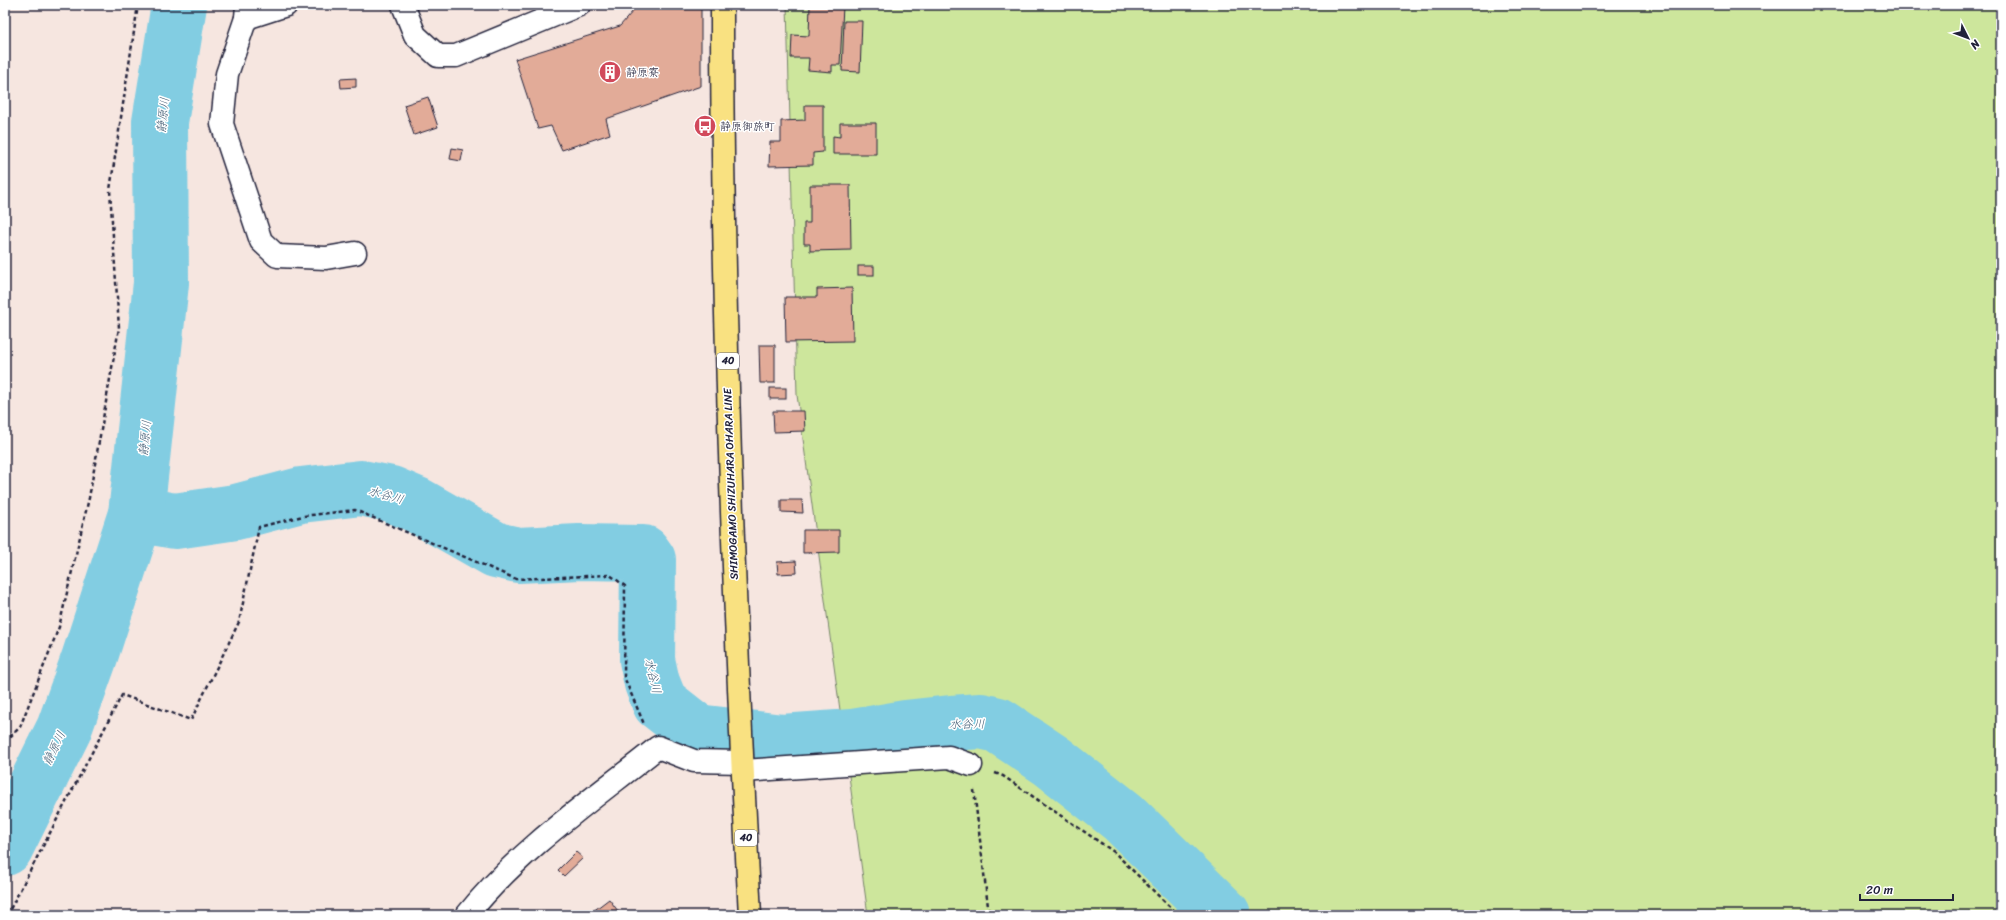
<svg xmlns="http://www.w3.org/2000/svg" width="2006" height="920" viewBox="0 0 2006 920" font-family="Sriracha,'Klee One',sans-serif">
<rect width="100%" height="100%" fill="#f6e6e0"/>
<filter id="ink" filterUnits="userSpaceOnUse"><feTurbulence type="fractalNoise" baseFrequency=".025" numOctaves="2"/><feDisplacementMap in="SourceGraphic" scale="8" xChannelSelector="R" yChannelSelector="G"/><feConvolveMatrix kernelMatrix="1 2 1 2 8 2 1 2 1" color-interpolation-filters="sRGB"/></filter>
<g filter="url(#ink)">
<path fill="#cde69c" stroke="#78846c" d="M787 5H2001V915H868L797 395Z"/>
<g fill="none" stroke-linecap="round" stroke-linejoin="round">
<g stroke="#82cde2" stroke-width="56">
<path d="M136 514 175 521 236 512 301 495 361 488 391 494 417 505 496 550 518 555 579 552 643 553 648 560 647 660 652 683 660 703 697 732 782 742 852 737 905 728 951 723 981 721 998 725 1052 761 1123 817 1223 915"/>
<path d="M5 848 64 729 89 659 136 514 161 283 160 122 179 5"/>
</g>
</g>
<g fill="#e2ab98" stroke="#22223b">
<path d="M634 5H701V86L606 119 610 134 562 150 551 126 538 129 515 59 620 26 633 11Z"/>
<path d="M810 5 843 6 840 65H832V72L808 70 809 58H791L792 35 809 36Z"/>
<path d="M844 21H862L860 72 842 71Z"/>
<path d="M356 78V87L341 88 340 79Z"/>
<path d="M428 97 438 127 414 135 404 105Z"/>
<path d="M805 105H823V152L813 153V165L769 166 770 142H781V121L805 120Z"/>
<path d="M840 123H876V154H833V136L840 137Z"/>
<path d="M452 148 463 150 461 161 450 159Z"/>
<path d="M810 185H850L851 250 810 251V244H804V223H810Z"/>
<rect x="858" y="266" width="16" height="9"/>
<path d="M852 288 853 341 786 342 785 297H817V289Z"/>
<path d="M759 345H775V383H760Z"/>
<rect x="770" y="388" width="16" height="11"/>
<path d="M773 411H804L805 431 774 432Z"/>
<path d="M781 500H802L803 513 781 512Z"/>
<path d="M803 530H839V552L803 553Z"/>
<path d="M796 561 797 573 778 574 777 562Z"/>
<path d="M576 852 583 858 564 876 558 870Z"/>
<path d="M609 899 621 915H588Z"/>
</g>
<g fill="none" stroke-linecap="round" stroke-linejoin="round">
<g stroke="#22223b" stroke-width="25">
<g id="minor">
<path d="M247 5 246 18 286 5"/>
<path d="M403 5 415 35 438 56H456L579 5"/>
<path d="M246 18 227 74 222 124 261 241 277 256 326 258 355 253"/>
<path d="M743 771 949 757 971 765"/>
<path d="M467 915C520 849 592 800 658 747L694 761 742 762"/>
</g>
</g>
<g stroke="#22223b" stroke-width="25">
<path id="major" d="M722 5C722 309 734 612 750 915"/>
</g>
<g stroke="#22223b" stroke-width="2.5" stroke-dasharray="4 3" stroke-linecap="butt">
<path d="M5 742 20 727 59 627 89 498 119 328 110 190 138 5"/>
<path d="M995 773 1003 776 1114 852 1178 915"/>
<path d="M974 790 989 915"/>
<path d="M7 915 122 695 191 720 239 622 259 527 303 516 355 510 516 579 610 575 625 586 624 677 644 724"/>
</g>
<use href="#minor" stroke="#fff" stroke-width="22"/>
<use href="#major" stroke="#f9e181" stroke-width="22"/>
</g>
</g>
<defs>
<g id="building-disc" transform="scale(1.15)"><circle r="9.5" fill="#d1495b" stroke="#fff"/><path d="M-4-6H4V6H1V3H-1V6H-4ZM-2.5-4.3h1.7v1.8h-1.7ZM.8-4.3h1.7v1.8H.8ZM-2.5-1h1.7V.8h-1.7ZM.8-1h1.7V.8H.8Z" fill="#fff"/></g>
<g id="bus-disc" transform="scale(1.15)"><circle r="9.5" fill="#d1495b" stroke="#fff"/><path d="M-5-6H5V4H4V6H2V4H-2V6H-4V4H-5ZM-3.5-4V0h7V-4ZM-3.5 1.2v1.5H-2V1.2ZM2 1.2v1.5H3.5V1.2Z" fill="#fff"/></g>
</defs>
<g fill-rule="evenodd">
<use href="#building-disc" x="610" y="72"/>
<use href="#bus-disc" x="705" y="126"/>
</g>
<g text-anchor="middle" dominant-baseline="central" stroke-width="3" stroke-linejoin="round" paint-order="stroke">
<g fill="#fff" stroke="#646476" stroke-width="1">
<rect x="717" y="353" width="22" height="16" rx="3"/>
<rect x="735" y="830" width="22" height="16" rx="3"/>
</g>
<g font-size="10" font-weight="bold" fill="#22223b">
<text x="728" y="361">40</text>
<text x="746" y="838">40</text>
</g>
<g font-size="11" fill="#22223b" stroke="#fff" text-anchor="start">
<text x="626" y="72">静原寮</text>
<text x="720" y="126">静原御旅町</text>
</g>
<g font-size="11" fill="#22223b" stroke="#fff">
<text transform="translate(731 484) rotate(-92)">SHIMOGAMO SHIZUHARA OHARA LINE</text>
</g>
<g font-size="12" font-style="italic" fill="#445e75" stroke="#fff">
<text transform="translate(163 115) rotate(-84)">静原川</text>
<text transform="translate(145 438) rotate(-84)">静原川</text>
<text transform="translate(386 495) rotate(16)">水谷川</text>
<text transform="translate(653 676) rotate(77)">水谷川</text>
<text transform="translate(967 724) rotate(-1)">水谷川</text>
<text transform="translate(54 748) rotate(-64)">静原川</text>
</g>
</g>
<rect width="2006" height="920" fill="none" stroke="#fff" stroke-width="20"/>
<rect x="10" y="10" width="1986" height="900" fill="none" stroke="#22223b" stroke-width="1.5" filter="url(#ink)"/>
<g transform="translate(1968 38) rotate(132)" stroke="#ffffff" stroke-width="3" paint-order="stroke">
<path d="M0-3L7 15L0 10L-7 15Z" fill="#22223b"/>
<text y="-6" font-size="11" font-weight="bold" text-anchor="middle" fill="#22223b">N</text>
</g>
<path d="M1860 894v6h93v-6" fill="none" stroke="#22223b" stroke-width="2"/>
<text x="1866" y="894" font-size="12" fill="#22223b" stroke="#ffffff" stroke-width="3" paint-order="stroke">20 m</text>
</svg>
